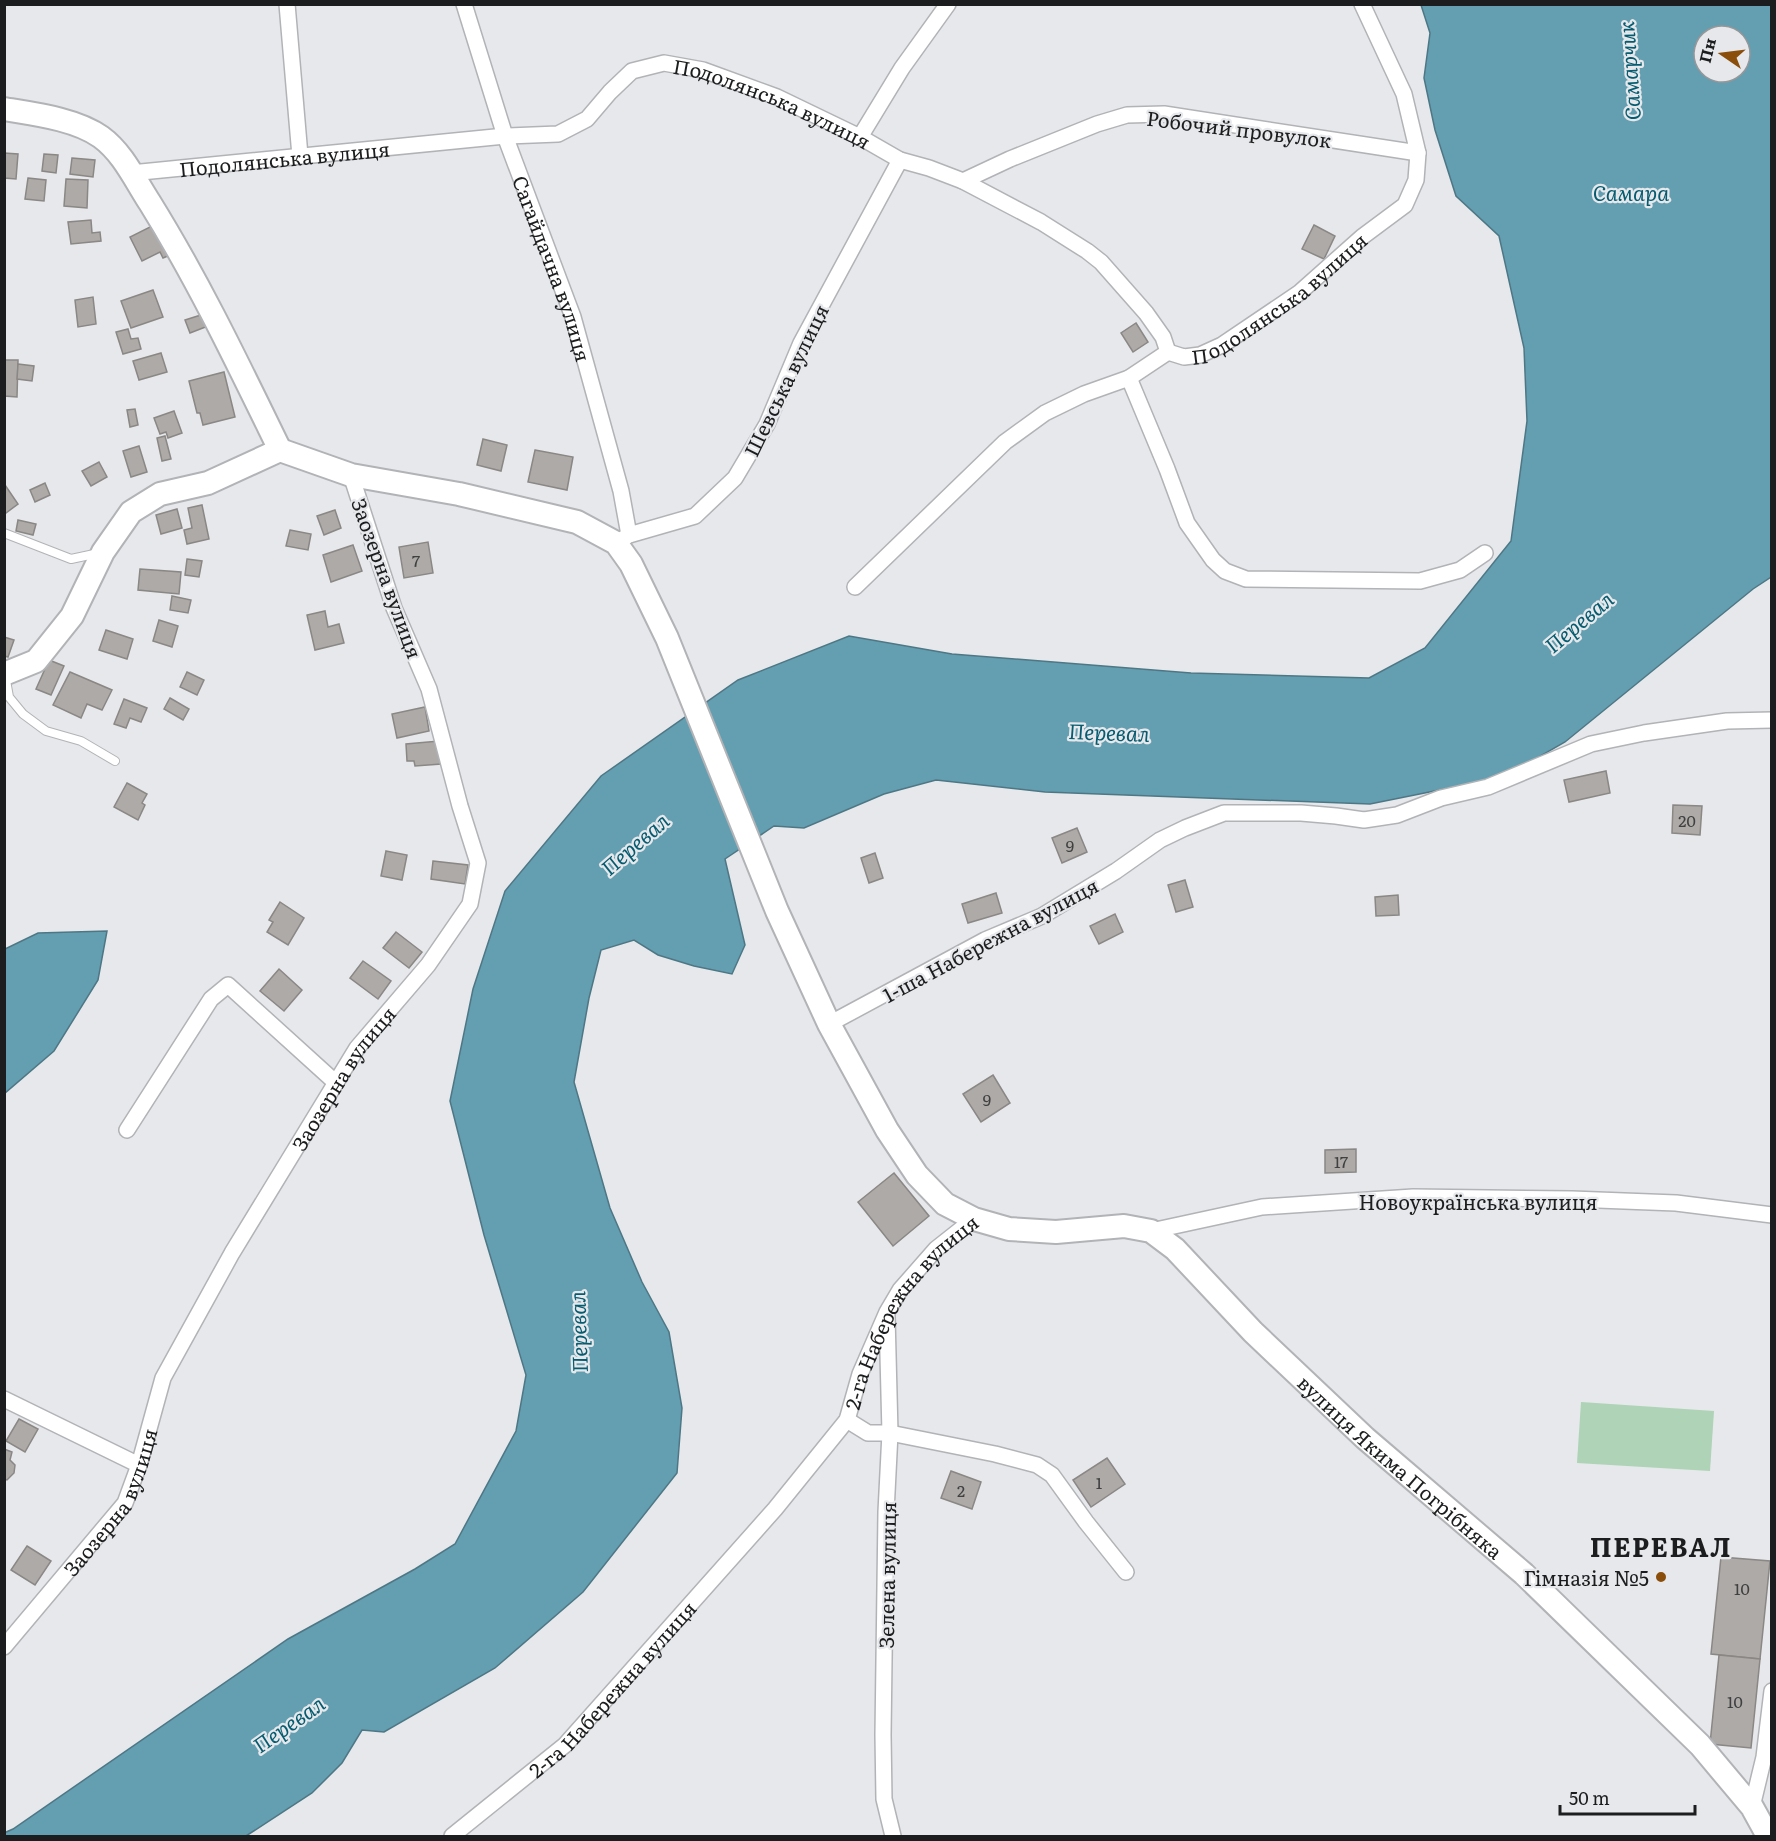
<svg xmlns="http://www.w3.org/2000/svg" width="1776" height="1841" viewBox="0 0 1776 1841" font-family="Literata,serif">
<rect width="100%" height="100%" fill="#e6e8eb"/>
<path fill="#aed3b6" d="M1581 1402 1714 1411 1710 1471 1577 1463Z"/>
<g fill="#639eb1" stroke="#4e7785" stroke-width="1.5" fill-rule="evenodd">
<path d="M1421 5H1771V577L1753 589 1565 742 1504 777 1370 804 1045 792 936 780 884 794 804 828 774 826 725 859 745 945 732 974 694 966 658 955 634 940 601 950 589 998 574 1082 610 1208 642 1282 669 1332 682 1408 677 1473 583 1592 495 1668 384 1732 362 1730 342 1763 312 1793 246 1836H5L4 1833 13 1829 288 1639 415 1569 455 1544 516 1431 526 1375 484 1235 450 1101 473 989 505 891 601 776 738 680 849 636 952 654 1191 673 1369 678 1425 648 1511 541 1527 421 1524 348 1499 236 1456 196 1435 130 1424 78 1430 33ZM1704 36H1740V72H1704Z"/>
<path d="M107 931 98 980 54 1051 5 1093V949L38 933Z"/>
</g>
<g fill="#adaaa8" stroke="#8a8785" stroke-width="1.5">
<path d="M4 153 18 154 16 179 4 178Z"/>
<path d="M44 154 58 155 56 173 42 171Z"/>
<path d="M72 158 95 160 93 177 70 174Z"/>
<path d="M28 178 46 180 44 201 25 199Z"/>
<path d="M66 179 88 180 87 208 64 206Z"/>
<path d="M91 220 92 233 100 232 101 241 71 244 68 222Z"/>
<path d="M156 224 170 255 163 258 160 252 142 261 130 237Z"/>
<path d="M1314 225 1335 236 1324 259 1302 249Z"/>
<path d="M153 290 163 317 131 328 121 301Z"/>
<path d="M93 297 96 324 78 327 75 300Z"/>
<path d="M204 314 208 326 190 333 185 320Z"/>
<path d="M1136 323 1148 342 1133 352 1121 333Z"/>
<path d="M128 329 131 339 138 338 141 349 123 354 116 332Z"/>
<path d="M161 353 167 372 139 380 133 361Z"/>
<path d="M4 360H18L17 397 4 396Z"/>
<path d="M18 364 34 366 32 381 17 379Z"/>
<path d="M224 372 235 417 203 425 200 413H197L189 381Z"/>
<path d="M135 409 138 425 130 427 127 410Z"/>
<path d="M174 411 182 433 168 438 166 432 160 434 154 418Z"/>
<path d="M165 436 171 459 162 461 157 438Z"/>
<path d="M483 439 507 445 501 471 477 465Z"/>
<path d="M139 446 147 472 131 477 123 451Z"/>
<path d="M535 450 573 457 567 490 528 482Z"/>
<path d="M99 462 107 477 91 486 82 471Z"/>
<path d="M45 483 50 495 35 502 30 490Z"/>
<path d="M5 485 18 504 6 513 4 511Z"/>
<path d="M202 505 209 539 187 544 184 530 192 528 188 508Z"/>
<path d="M177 509 182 528 161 534 156 515Z"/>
<path d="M335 510 341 528 324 535 317 516Z"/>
<path d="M18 520 36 524 33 535 16 531Z"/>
<path d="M290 530 311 534 308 550 286 546Z"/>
<path d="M428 542 433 573 404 578 399 547Z"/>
<path d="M353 545 362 571 331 582 323 555Z"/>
<path d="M187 559 202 561 199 577 185 575Z"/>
<path d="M140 569 181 572 179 594 138 590Z"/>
<path d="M172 596 191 600 188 613 170 610Z"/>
<path d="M325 611 328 627 339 624 344 643 315 650 307 615Z"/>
<path d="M159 620 178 626 172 647 153 641Z"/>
<path d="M106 630 133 639 127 659 99 650Z"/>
<path d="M4 637 14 640 8 657 4 656Z"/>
<path d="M49 660 64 666 51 695 36 689Z"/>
<path d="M70 672 112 690 102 710 87 704 81 718 53 705Z"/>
<path d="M187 672 204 680 197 695 180 687Z"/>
<path d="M170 698 189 709 183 720 164 709Z"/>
<path d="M124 699 147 708 141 722 130 718 126 728 114 724Z"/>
<path d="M425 707 429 731 397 738 392 714Z"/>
<path d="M439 741 441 764 415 766 414 761H407L406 744Z"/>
<path d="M1606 771 1610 793 1569 802 1564 780Z"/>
<path d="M127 783 147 794 142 803 145 805 138 820 114 807Z"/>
<path d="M1673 805 1702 806 1700 835 1672 833Z"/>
<path d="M1077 828 1087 852 1062 863 1052 838Z"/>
<path d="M386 851 407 855 402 880 381 876Z"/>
<path d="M875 853 883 878 869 883 861 858Z"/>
<path d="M433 861 468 865 465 884 431 879Z"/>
<path d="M1185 880 1193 907 1176 912 1168 885Z"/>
<path d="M996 893 1002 913 968 923 962 904Z"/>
<path d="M1398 895 1399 915 1376 916 1375 897Z"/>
<path d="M280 902 304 918 288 945 267 932 273 922 269 920Z"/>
<path d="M1115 914 1123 932 1099 944 1090 926Z"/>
<path d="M396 932 422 952 409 968 383 948Z"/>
<path d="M363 961 391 981 378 999 350 978Z"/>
<path d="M279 969 302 990 284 1011 260 991Z"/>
<path d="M993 1075 1010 1103 981 1122 963 1094Z"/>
<path d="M1356 1149V1172L1325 1173V1150Z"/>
<path d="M894 1173 929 1216 893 1246 858 1202Z"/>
<path d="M19 1419 38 1429 25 1452 6 1441Z"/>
<path d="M4 1449 12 1452 10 1460 15 1465 14 1473 7 1480 4 1479Z"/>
<path d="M1107 1458 1125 1484 1091 1507 1073 1480Z"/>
<path d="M951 1471 981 1482 972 1509 941 1498Z"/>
<path d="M27 1546 51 1561 35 1585 11 1570Z"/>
<path d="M1721 1557 1770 1561 1760 1659 1711 1654Z"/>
<path d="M1719 1655 1760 1659 1751 1748 1710 1744Z"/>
</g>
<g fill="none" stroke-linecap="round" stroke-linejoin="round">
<g stroke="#b2b3b6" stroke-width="10">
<g id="lane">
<path d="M4 533 71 559 99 553"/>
<path d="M5 675 9 697 23 714 46 731 81 741 115 761"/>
</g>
</g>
<g stroke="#b2b3b6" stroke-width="18">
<g id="street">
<path d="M287 4 300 156"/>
<path id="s1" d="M464 4 505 136 573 317 621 491 629 535"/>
<path d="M860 137 902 68 948 4"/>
<path id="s2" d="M131 173 505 136 558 134 587 119 610 92 632 71 664 63 703 70 777 97 860 137 900 160 929 168 963 181 1041 222 1087 251 1101 262 1146 313 1163 337 1168 352"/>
<path d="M963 181 1010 159 1097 124 1127 115 1164 114 1418 153"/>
<path id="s3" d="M1168 352 1184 357 1200 355 1222 345 1299 293 1362 237 1405 205 1416 180 1418 153 1404 94 1362 4"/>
<path d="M1129 378 1167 469 1187 523 1213 560 1225 571 1246 579 1420 581 1460 570 1485 553"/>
<path d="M621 540 629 535 695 516 735 478 767 424 801 343 900 160"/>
<path d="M855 587 1005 442 1045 413 1084 394 1129 378 1168 352"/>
<path d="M829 1024 985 940 1042 916 1116 871 1160 840 1185 828 1224 813H1301L1336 816 1364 820 1397 815 1441 798 1488 787 1591 744 1644 733 1727 721 1772 720"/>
<path d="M127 1130 211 999 228 985 335 1082"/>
<path d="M1151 1231 1262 1207 1413 1197 1572 1199 1676 1203 1772 1215"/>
<path d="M887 1316 890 1433 886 1512 883 1735 884 1799 893 1836"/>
<path d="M4 1399 139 1465"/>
<path d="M847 1420 868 1433H890L995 1454 1037 1465 1052 1475 1086 1522 1126 1572"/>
<path id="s4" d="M4 1647 125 1503 139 1465 163 1378 232 1253 357 1048 428 965 470 904 478 863 460 806 429 689 394 608 351 475"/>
<path d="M1752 1807 1764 1757 1772 1691"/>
<path id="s5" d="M452 1836 565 1745 775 1509 847 1420 860 1374 887 1312 900 1290 936 1249 974 1219"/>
</g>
</g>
<g stroke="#b2b3b6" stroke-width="26">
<g id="secondary">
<path d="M4 109C34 114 76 119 101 137 123 153 135 180 150 203 199 282 239 366 280 450"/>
<path id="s6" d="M280 450 351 475 459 494 577 522 616 543 631 564 667 638 777 911 829 1024 887 1130 917 1175 945 1204 974 1219 1009 1229 1056 1232 1124 1226 1151 1231 1175 1249 1253 1332 1365 1438 1524 1574 1700 1745 1752 1807 1768 1836"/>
<path d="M4 674 36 661 72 616 103 552 131 512 160 494 208 483 280 450"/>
</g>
</g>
<use href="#lane" stroke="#fff" stroke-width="8"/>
<use href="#street" stroke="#fff" stroke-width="15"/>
<use href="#secondary" stroke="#fff" stroke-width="22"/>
</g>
<circle fill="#8a4e0a" stroke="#e6e8eb" stroke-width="2" cx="1661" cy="1577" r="6"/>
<g text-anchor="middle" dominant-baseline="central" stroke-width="4.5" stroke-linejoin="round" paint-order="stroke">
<g font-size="16" fill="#404040">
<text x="416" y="560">7</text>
<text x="1687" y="820">20</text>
<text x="1070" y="845">9</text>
<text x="987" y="1099">9</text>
<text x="1341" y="1161">17</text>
<text x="1099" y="1482">1</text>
<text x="961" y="1490">2</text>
<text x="1742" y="1588">10</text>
<text x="1735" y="1701">10</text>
</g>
<g font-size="20" fill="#1c1d1e" stroke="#e6e8eb">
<text stroke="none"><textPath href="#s2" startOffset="676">Подолянська вулиця</textPath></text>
<text transform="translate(1239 128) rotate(7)">Робочий провулок</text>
<text stroke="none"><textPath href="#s2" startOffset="154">Подолянська вулиця</textPath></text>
<text stroke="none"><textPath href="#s1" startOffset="279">Сагайдачна вулиця</textPath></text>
<text stroke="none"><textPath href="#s3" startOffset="130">Подолянська вулиця</textPath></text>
<text transform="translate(785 380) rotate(-64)">Шевська вулиця</text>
<text transform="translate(388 578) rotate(70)">Заозерна вулиця</text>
<text transform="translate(990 939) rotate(-28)">1-ша Набережна вулиця</text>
<text stroke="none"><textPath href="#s4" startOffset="669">Заозерна вулиця</textPath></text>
<text x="1478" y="1201">Новоукраїнська вулиця</text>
<text stroke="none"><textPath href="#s5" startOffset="704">2-га Набережна вулиця</textPath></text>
<text stroke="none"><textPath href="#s6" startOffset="1648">вулиця Якима Погрібняка</textPath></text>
<text stroke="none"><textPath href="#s4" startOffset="182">Заозерна вулиця</textPath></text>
<text transform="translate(886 1575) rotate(-89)">Зелена вулиця</text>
<text stroke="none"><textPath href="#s5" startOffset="218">2-га Набережна вулиця</textPath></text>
</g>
<g font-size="20" fill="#1c1d1e" stroke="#e6e8eb" text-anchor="end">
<text x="1649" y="1577">Гімназія №5</text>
</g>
<g font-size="21" font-style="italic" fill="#055b70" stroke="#e6e8eb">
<text transform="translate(1628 71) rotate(-94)">Самарчик</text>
<text x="1631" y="191">Самара</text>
<text transform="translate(1578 621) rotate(-40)">Перевал</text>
<text transform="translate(1109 731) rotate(2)">Перевал</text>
<text transform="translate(634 843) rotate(-41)">Перевал</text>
<text transform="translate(577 1332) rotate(-92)">Перевал</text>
<text transform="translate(288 1723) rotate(-35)">Перевал</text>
</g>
<g font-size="26" font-weight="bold" letter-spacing="1.5" fill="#1c1d1e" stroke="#e6e8eb">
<text x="1661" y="1545">ПЕРЕВАЛ</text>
</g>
</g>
<rect width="1776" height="1841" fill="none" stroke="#1c1d1e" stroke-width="12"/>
<g transform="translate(1722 54) rotate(284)"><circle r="28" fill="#e6e8eb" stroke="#959799" stroke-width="1.5"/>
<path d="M0-4.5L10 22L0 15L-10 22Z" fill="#8a4e0a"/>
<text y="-9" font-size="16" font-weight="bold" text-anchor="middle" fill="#1c1d1e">Пн</text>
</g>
<path d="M1560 1805v9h135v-9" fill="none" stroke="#1c1d1e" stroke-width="3"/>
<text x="1569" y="1805" font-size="18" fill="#1c1d1e" stroke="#e6e8eb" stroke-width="4.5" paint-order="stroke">50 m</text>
</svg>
